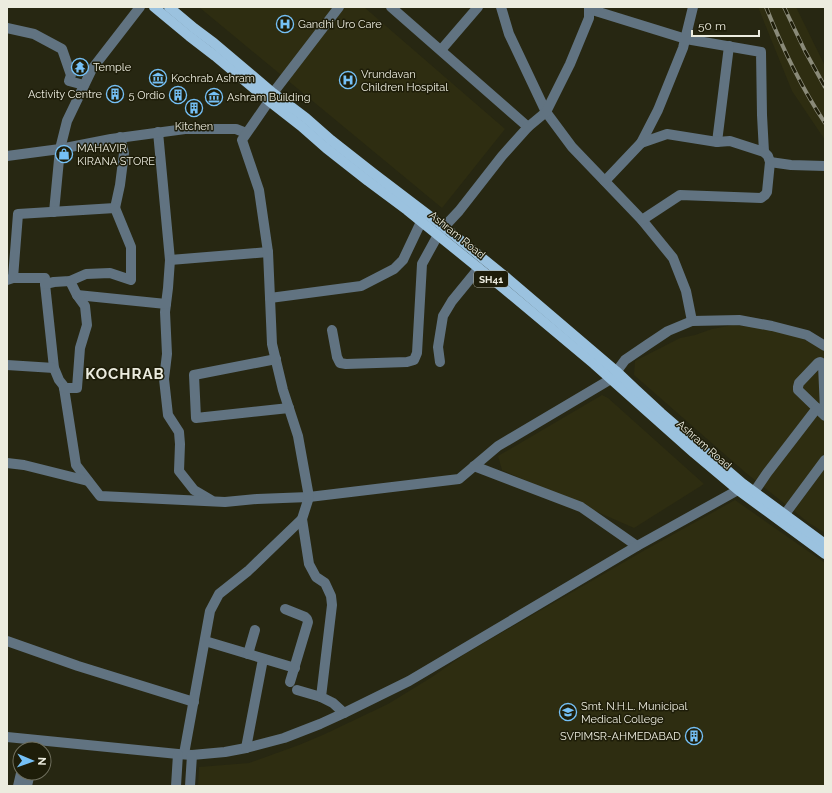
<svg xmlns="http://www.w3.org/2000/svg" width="832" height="793" viewBox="0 0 832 793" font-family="Raleway,sans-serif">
<rect width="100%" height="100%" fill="#272712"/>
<g fill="#2e2d11">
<path d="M199 7H364L505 129 442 208Z"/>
<path d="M758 7H796L825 66V140L792 91Z"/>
<path d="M733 325 760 328 793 334 825 350V533L809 523 746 473 634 375 635 361 680 338 695 335 712 329Z"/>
<path d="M602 395 608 398 704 484 634 528 502 470 498 456Z"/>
<path d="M735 500 825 563V786H198L199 767 249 763 299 745 325 734 388 704 432 677 465 654 645 550Z"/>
</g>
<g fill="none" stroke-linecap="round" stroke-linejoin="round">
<g stroke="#617381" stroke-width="10">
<path d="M391 7 528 127"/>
<path d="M501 7 509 34 546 112 572 147 642 220 673 258 686 291 692 321"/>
<path d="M589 9 686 39 761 52 762 115 764 152"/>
<path d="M7 28 34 34 62 49 71 75 69 81 84 85"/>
<path d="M441 50 478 7"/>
<path d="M273 93 339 7"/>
<path d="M158 132 170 260 168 288 165 312 167 354 164 379 168 415 179 432 180 444 179 471 194 490 211 500"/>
<path d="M717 142 729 46"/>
<path d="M641 143 667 134 717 142 730 141 764 152 768 156 770 162 767 192 765 195 761 198 680 195 642 220"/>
<path d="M7 156 60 149 111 139 185 129H236L246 133"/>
<path d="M770 162 791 165 825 166"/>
<path d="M605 181 641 143 658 110 683 48 693 7"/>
<path d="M54 212 60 149 67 121 92 69 140 7"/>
<path d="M170 260 268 252"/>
<path d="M13 278H45V284L54 368 59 380 63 385 64 388 76 465 100 496 225 502 257 499 309 497 459 479 498 446 611 379 625 360 647 345 668 331 692 321 739 320 772 326 807 335 825 346"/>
<path d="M7 280 13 278 18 214 115 208 120 185 124 153 120 137"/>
<path d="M45 284 54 282 70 281 86 274 110 273 131 280V247L115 208"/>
<path d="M77 295 166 304"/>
<path d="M270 298 361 286 394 269 403 260 421 222"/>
<path d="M332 330 337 357 340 363 346 364 407 362 414 360 417 353 422 264 438 235 444 227 459 211 502 156 528 127 546 112 570 64 589 18V7"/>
<path d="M276 359 194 375 196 418 289 408"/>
<path d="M440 362 438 347 443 316 452 301 479 268"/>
<path d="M7 365 54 368"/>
<path d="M64 388H77L80 348 87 325 85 306 77 295 70 281"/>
<path d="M825 411 823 364 820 362 818 363 799 383 798 387V390L825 416"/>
<path d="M7 463 24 465 88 481"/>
<path d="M474 466 581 507 637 546"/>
<path d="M754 492 767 473 817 408"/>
<path d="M785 514 825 460"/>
<path d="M302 519 309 564 316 577 325 583 331 596 332 605 321 697 333 703 344 713"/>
<path d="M285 609 305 617 307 619 308 622 290 682"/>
<path d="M7 641 78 666 194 702"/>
<path d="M205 641 295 668"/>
<path d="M248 654 255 630"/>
<path d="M297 690 321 697"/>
<path d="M7 737 178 754 192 755 225 752 246 748 284 738 320 724 344 713 409 681 637 546 738 490 744 485"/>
<path d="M246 748 263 659"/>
<path d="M184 754 210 611 219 594 248 571 302 519 309 497 298 436 283 390 272 344 268 252 259 190 242 140 269 101"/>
<path d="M18 786 21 773"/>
<path d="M27 786 30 773"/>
<path d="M176 786 178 754"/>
<path d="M190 786 192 755"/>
</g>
<g stroke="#9bc2df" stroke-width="10">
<path d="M154 7 189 36 215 56 269 101 301 126 326 148 368 181 407 210 502 287 594 364 694 453 738 490 825 554"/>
<path d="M169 7 194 28 214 43 273 93 306 118 331 140 373 173 444 227 507 278 616 371 635 389 661 413 742 483 825 544"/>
</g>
<g stroke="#8a8a79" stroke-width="4">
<g id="rail">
<path d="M766 7C782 47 801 87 825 123"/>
<path d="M784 7 805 51 825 87"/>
</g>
</g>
<use href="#rail" stroke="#1e1d09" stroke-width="2.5" stroke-dasharray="8" stroke-linecap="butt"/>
</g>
<defs>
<g id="hospital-ring" transform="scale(0.9)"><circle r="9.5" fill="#1e1d09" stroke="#75c0f6" stroke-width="1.5"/><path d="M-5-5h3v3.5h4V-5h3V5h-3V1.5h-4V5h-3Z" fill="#75c0f6"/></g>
<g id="temple-ring" transform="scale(0.9)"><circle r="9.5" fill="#1e1d09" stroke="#75c0f6" stroke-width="1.5"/><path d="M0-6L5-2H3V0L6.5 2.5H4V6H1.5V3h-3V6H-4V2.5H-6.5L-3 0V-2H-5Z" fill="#75c0f6"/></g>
<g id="museum-ring" transform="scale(0.9)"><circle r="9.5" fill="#1e1d09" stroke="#75c0f6" stroke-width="1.5"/><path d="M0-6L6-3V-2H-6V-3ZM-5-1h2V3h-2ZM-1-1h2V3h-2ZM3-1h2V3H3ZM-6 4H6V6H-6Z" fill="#75c0f6"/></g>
<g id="building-ring" transform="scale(0.9)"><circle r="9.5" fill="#1e1d09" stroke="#75c0f6" stroke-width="1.5"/><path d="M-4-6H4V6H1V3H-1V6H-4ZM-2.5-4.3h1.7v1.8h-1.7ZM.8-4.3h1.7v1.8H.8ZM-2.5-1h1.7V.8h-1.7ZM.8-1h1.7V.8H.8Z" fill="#75c0f6"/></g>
<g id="shop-ring" transform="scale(0.9)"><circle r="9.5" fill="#1e1d09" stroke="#75c0f6" stroke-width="1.5"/><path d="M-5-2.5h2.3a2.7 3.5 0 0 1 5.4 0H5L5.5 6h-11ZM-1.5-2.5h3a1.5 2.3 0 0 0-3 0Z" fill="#75c0f6"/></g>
<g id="university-ring" transform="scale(0.9)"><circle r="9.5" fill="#1e1d09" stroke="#75c0f6" stroke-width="1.5"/><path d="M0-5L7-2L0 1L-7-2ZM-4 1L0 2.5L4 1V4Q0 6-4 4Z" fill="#75c0f6"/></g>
</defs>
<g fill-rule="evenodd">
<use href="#hospital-ring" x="285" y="24"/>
<use href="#temple-ring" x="80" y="67"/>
<use href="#museum-ring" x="158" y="78"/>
<use href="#hospital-ring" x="348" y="80"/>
<use href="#building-ring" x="115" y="94"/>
<use href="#building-ring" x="178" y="95"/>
<use href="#museum-ring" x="214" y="97"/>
<use href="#building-ring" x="194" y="108"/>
<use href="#shop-ring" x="64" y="154"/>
<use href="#university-ring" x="568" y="712"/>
<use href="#building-ring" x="694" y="736"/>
</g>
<g text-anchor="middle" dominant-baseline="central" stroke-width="3" stroke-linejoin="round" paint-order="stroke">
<rect fill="#1e1d09" stroke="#aeae9f" stroke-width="1" x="474" y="271" width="34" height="16" rx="3"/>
<g font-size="10" font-weight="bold" fill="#ececdf">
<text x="491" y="279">SH41</text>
</g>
<g font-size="11" fill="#ececdf" stroke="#1e1d09" text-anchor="start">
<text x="298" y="24">Gandhi Uro Care</text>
<text x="93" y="67">Temple</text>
<text x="361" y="74">Vrundavan<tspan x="361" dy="13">Children Hospital</tspan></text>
<text x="171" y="78">Kochrab Ashram</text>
<text x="102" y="94" text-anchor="end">Activity Centre</text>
<text x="165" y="95" text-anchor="end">5 Ordio</text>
<text x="227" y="97">Ashram Building</text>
<text x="194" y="126" text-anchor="middle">Kitchen</text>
<text x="77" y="148">MAHAVIR<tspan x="77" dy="13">KIRANA STORE</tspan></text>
<text x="581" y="706">Smt. N.H.L. Municipal<tspan x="581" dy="13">Medical College</tspan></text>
<text x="681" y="736" text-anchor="end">SVPIMSR-AHMEDABAD</text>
</g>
<g font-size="11" fill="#ececdf" stroke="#1e1d09">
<text transform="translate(457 235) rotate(39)">Ashram Road</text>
<text transform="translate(704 445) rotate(41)">Ashram Road</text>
</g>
<g font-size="15" font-weight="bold" letter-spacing="1" fill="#ececdf" stroke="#1e1d09">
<text x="125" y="374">KOCHRAB</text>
</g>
</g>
<rect width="832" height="793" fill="none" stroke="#ececdf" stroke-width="16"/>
<g transform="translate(32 761) rotate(92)"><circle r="19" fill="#1e1d09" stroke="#70705f"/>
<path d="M0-3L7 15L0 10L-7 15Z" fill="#75c0f6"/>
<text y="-6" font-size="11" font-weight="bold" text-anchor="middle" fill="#ececdf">N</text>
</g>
<path d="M692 30v6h67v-6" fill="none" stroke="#ececdf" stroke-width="2"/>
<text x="698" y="30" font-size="12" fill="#ececdf" stroke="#1e1d09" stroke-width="3" paint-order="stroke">50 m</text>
</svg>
